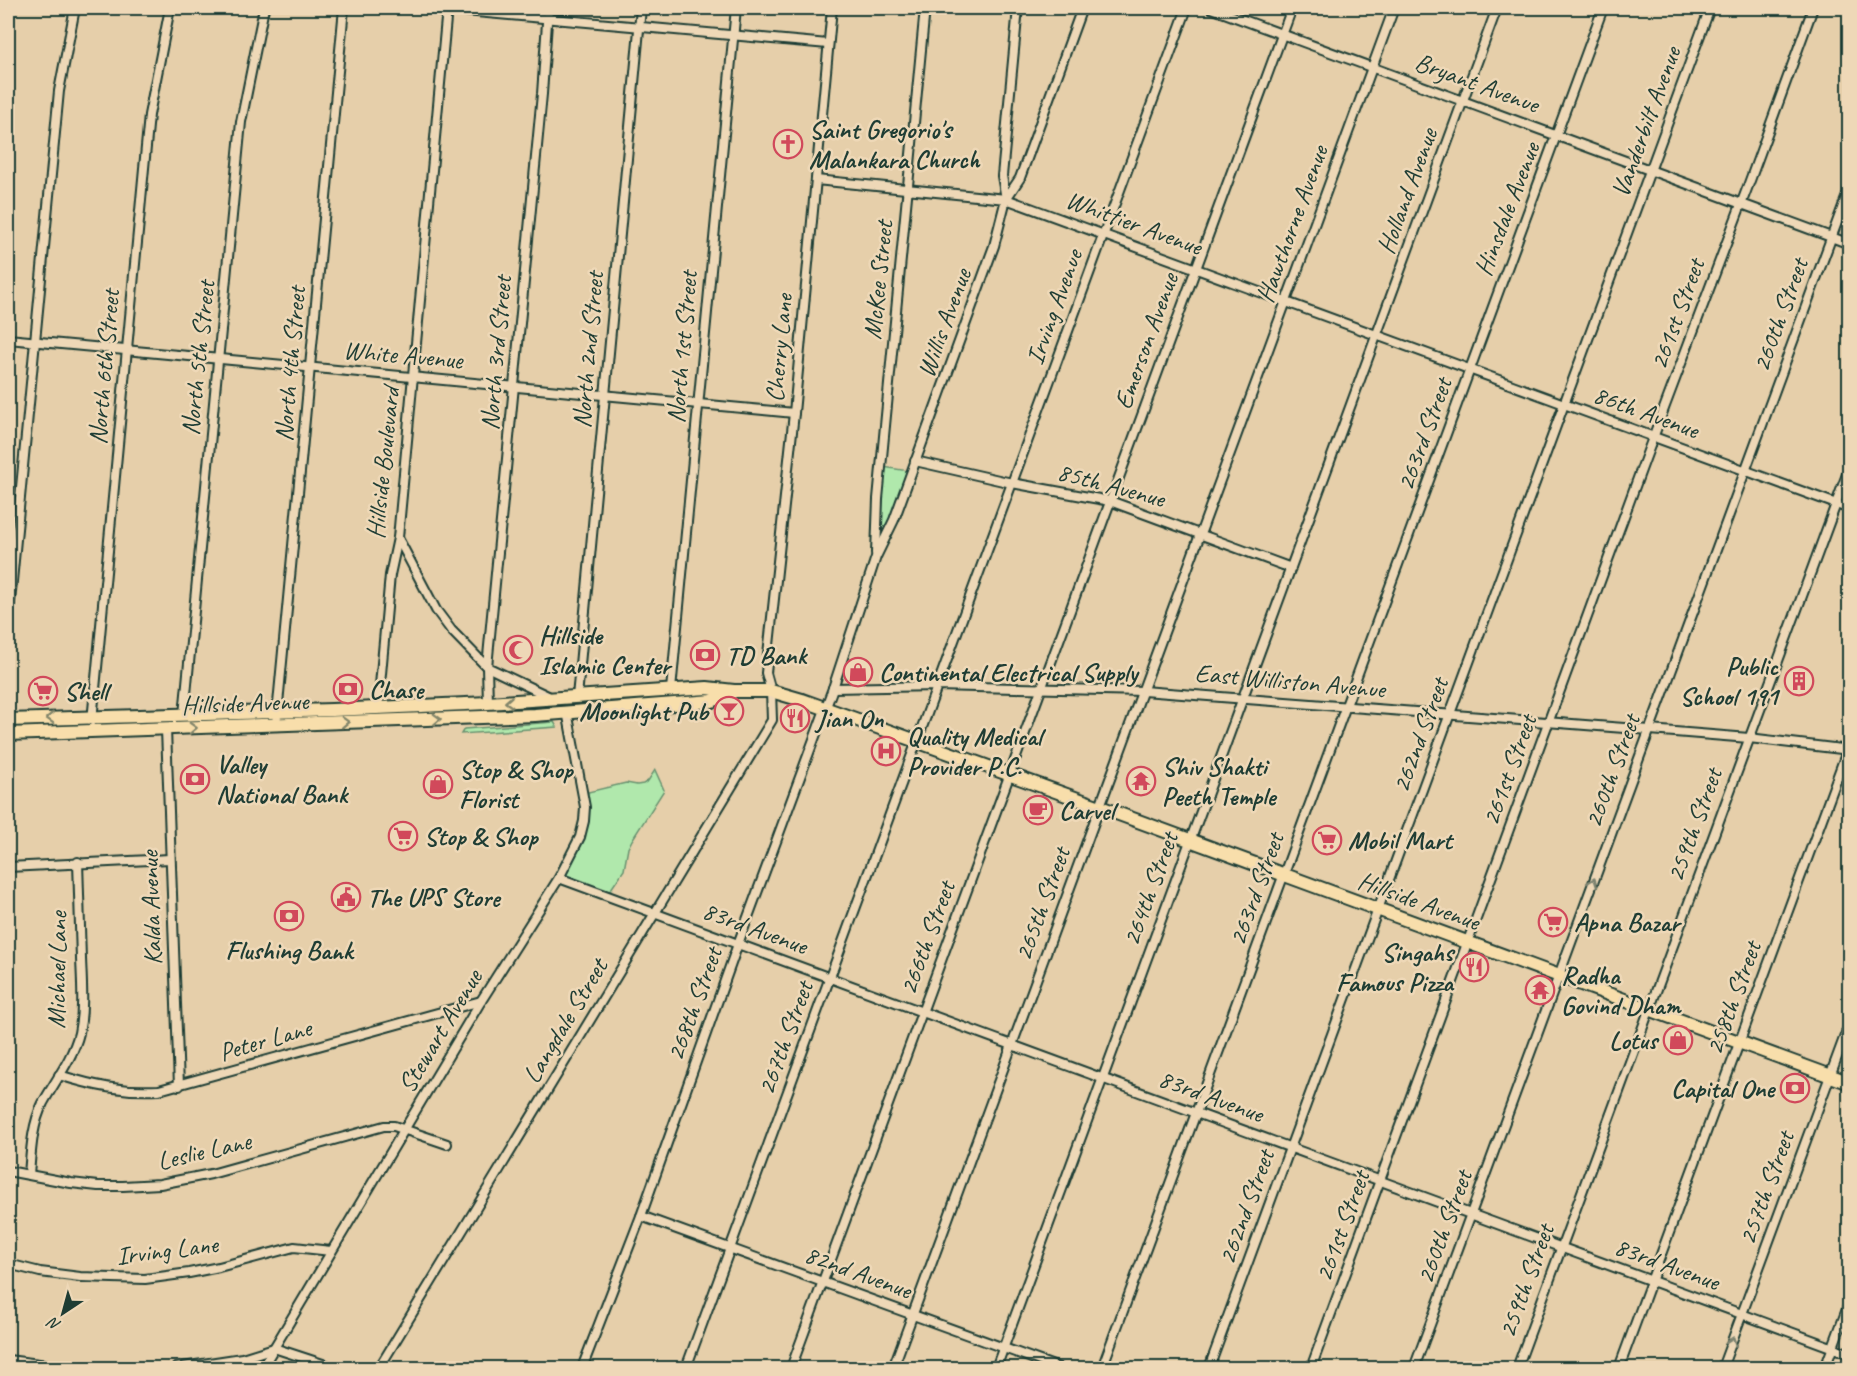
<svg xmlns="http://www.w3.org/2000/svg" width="1857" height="1376" viewBox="0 0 1857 1376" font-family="Caveat,sans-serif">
<rect width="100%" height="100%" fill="#e6cfaa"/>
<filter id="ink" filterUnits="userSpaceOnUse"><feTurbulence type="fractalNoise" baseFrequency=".0167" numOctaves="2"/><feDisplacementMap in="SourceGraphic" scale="12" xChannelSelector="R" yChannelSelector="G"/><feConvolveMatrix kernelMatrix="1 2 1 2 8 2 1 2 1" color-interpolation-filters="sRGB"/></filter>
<g filter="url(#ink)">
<g fill="#b0e8ac" stroke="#689270" stroke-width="1.5">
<path d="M883 467 909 471 882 536Z"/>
<path d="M554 722 557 727 461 734 464 729Z"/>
<path d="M655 770 664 790 632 840 628 848 624 870 609 892 565 875 585 834 588 792 626 783 637 785 643 784 648 781Z"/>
</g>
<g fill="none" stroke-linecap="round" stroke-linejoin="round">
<g stroke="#1f3d34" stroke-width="12">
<g id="street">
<path d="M432 8 828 44"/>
<path d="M1211 8 1850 244"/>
<path d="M816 180 1006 199 1850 509"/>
<path d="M1006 199 1002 176 1018 8"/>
<path d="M8 339 794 413"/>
<path d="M915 461 1012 483 1110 501 1291 568"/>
<path d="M398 538 436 610 451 630 487 667 548 696"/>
<path d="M876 553 878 499 925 8"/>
<path d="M8 623 59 91 75 8"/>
<path d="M833 688 937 686 1143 691 1650 730 1749 738 1850 750"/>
<path d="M671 690 736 8"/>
<path d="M577 697 641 8"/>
<path d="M488 703 487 667 542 94 548 8"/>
<path d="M378 707 390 575 398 538 447 8"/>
<path d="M184 715 241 122 264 8"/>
<path d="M92 721 149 115 170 8"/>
<path d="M276 725 344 8"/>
<path d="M166 729 179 1086"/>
<path d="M8 867 170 859"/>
<path d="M559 878 1850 1354"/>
<path d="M59 1075C94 1086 122 1092 159 1090L481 1001"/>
<path d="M8 1171 71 1183 98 1186H123L160 1184 211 1174 384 1126H394L447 1144"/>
<path d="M29 1175C31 1150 32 1125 43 1103 55 1081 73 1058 79 1033 84 1009 82 984 81 959 80 927 79 895 78 862"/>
<path d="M641 1216 1059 1368"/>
<path d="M8 1264 40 1272 80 1277 145 1279 189 1273 219 1267 294 1247 331 1251"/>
<path d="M8 1360 71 1368"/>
<path d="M176 1368 242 1358 274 1348 335 1368"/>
<path d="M262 1368 481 1001 559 878 580 837 584 821 585 807 567 711"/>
<path d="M379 1368 772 720 771 691 766 673 794 413 832 8"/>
<path d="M582 1368 641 1216 738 944 833 688 876 557 894 520 994 246 1006 199 1020 178 1082 8"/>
<path d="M686 1368 1187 8"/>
<path d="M791 1368 1292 8"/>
<path d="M893 1368 1394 8"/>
<path d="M996 1368 1497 8"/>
<path d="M1102 1368 1603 8"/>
<path d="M1209 1368 1710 8"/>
<path d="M1311 1368 1648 451 1748 186 1813 8"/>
<path d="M1414 1368 1850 187"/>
<path d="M1517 1368 1850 466"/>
<path d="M1619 1368 1850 743"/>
<path d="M1722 1368 1850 1022"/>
<path d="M1825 1368 1850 1301"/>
</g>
</g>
<g stroke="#1f3d34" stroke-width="16">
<g id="primary">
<path d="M8 720 332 710 488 703 707 688 734 691H771L802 700 1100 807 1850 1083"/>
<path d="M8 734 535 715 712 701 733 692"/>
</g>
</g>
<use href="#street" stroke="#eed8b7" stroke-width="8"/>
<use href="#primary" stroke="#f8deab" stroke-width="12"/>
</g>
<defs><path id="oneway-chevron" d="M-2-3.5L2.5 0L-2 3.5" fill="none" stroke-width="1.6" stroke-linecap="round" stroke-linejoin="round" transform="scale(1.5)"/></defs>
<g stroke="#81856a">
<use href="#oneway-chevron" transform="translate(509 702) rotate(176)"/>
<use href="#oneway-chevron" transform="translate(50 718) rotate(178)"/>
<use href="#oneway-chevron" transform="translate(437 719) rotate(-2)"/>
<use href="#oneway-chevron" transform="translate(345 722) rotate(-2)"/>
<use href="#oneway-chevron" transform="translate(193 728) rotate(-2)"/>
</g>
<g stroke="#7c836f">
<use href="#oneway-chevron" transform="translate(1593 882) rotate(-70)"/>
<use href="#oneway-chevron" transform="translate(1732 1341) rotate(-70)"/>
</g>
</g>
<defs>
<g id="church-ring" transform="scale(1.5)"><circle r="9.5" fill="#eed8b7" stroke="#d1495b" stroke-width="1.5"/><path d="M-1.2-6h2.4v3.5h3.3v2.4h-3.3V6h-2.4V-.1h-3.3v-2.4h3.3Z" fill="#d1495b"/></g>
<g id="mosque-ring" transform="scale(1.5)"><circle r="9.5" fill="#eed8b7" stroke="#d1495b" stroke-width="1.5"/><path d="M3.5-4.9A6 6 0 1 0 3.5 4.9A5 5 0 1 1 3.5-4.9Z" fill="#d1495b"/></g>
<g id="bank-ring" transform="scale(1.5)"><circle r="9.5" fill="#eed8b7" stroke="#d1495b" stroke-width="1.5"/><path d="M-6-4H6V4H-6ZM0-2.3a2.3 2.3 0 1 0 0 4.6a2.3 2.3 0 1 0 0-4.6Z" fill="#d1495b"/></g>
<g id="shop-ring" transform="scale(1.5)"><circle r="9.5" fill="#eed8b7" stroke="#d1495b" stroke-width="1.5"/><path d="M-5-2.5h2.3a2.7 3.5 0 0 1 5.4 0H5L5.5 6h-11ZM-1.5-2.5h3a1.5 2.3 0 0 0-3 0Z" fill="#d1495b"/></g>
<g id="building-ring" transform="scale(1.5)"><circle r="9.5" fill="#eed8b7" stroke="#d1495b" stroke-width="1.5"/><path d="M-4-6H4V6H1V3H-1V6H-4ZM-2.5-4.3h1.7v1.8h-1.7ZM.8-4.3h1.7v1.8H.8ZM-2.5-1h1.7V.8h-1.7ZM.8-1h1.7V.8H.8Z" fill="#d1495b"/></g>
<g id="supermarket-ring" transform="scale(1.5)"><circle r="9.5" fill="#eed8b7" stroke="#d1495b" stroke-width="1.5"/><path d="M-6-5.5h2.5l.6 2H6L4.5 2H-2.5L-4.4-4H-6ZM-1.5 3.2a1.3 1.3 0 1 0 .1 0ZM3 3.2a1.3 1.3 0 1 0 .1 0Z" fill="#d1495b"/></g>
<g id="bar-ring" transform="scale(1.5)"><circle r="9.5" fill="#eed8b7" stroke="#d1495b" stroke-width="1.5"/><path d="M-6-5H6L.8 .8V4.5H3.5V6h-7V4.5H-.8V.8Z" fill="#d1495b"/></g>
<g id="restaurant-ring" transform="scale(1.5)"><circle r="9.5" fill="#eed8b7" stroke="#d1495b" stroke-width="1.5"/><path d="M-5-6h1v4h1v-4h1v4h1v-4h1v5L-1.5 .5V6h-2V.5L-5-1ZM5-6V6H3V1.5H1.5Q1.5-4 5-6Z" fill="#d1495b"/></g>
<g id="hospital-ring" transform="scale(1.5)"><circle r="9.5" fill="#eed8b7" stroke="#d1495b" stroke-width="1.5"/><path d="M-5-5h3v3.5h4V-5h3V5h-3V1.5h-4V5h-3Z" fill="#d1495b"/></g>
<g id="temple-ring" transform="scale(1.5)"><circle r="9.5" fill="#eed8b7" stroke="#d1495b" stroke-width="1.5"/><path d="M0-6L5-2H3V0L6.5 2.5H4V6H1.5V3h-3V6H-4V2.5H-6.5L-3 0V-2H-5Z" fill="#d1495b"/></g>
<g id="cafe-ring" transform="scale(1.5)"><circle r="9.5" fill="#eed8b7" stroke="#d1495b" stroke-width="1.5"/><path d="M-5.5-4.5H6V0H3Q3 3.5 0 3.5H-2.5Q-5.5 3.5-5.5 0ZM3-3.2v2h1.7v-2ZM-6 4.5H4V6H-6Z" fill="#d1495b"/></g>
<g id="civic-ring" transform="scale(1.5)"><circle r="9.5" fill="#eed8b7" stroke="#d1495b" stroke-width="1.5"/><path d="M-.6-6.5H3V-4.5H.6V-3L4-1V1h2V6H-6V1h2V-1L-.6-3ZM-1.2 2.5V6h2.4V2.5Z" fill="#d1495b"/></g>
</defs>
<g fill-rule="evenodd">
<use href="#church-ring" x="788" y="144"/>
<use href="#mosque-ring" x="518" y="650"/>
<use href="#bank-ring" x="705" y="655"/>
<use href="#shop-ring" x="858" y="672"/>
<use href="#building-ring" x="1799" y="681"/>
<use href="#bank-ring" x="348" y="689"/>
<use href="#supermarket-ring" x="43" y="691"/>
<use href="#bar-ring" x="729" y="711"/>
<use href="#restaurant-ring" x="795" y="718"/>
<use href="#hospital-ring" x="886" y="751"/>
<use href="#bank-ring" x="195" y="779"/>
<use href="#temple-ring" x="1141" y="781"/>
<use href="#shop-ring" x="438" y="784"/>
<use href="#cafe-ring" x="1038" y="810"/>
<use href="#supermarket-ring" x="403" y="836"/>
<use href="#supermarket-ring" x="1327" y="840"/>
<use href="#civic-ring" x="346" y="897"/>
<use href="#bank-ring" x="289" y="916"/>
<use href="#supermarket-ring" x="1553" y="922"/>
<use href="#restaurant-ring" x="1474" y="967"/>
<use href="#temple-ring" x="1540" y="990"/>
<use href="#shop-ring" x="1678" y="1040"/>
<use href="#bank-ring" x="1795" y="1088"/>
</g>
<g text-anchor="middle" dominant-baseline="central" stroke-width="5" stroke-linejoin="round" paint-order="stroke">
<g font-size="26" fill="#1f3d34" stroke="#eed8b7">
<text transform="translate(1477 83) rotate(20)">Bryant Avenue</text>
<text transform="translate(1646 122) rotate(-70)">Vanderbilt Avenue</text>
<text transform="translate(1407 191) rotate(-70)">Holland Avenue</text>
<text transform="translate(1507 209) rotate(-69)">Hinsdale Avenue</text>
<text transform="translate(1134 223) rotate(20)">Whittier Avenue</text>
<text transform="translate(1292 224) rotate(-70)">Hawthorne Avenue</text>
<text transform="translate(878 280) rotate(-84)">McKee Street</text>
<text transform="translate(1054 307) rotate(-70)">Irving Avenue</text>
<text transform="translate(1677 314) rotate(-70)">261st Street</text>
<text transform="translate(1780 315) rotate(-70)">260th Street</text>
<text transform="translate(944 323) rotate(-70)">Willis Avenue</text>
<text transform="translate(1146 341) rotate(-70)">Emerson Avenue</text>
<text transform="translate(682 347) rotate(-85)">North 1st Street</text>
<text transform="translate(779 348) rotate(-85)">Cherry Lane</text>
<text transform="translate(588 350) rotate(-85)">North 2nd Street</text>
<text transform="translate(496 353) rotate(-85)">North 3rd Street</text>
<text transform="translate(403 355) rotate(5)">White Avenue</text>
<text transform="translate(198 358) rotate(-84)">North 5th Street</text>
<text transform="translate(290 364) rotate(-85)">North 4th Street</text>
<text transform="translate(104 367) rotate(-85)">North 6th Street</text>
<text transform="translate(1646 412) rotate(20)">86th Avenue</text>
<text transform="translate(1424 434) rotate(-70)">263rd Street</text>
<text transform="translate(383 463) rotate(-84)">Hillside Boulevard</text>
<text transform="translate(1111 485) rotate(15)">85th Avenue</text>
<text transform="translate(1290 681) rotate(5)">East Williston Avenue</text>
<text transform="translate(245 703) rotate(-2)">Hillside Avenue</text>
<text transform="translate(1420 735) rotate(-70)">262nd Street</text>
<text transform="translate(1509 770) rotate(-70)">261st Street</text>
<text transform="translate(1612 771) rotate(-70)">260th Street</text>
<text transform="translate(1694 825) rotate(-70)">259th Street</text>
<text transform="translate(1150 889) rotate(-70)">264th Street</text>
<text transform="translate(1256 889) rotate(-70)">263rd Street</text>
<text transform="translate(1419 901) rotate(20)">Hillside Avenue</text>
<text transform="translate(1042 904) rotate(-70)">265th Street</text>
<text transform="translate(151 908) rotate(-92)">Kalda Avenue</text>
<text transform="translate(755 928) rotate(20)">83rd Avenue</text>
<text transform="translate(927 938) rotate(-70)">266th Street</text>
<text transform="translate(57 970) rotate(-89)">Michael Lane</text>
<text transform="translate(1733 998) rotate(-70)">258th Street</text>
<text transform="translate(694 1004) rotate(-70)">268th Street</text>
<text transform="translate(565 1021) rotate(-59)">Langdale Street</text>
<text transform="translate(440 1031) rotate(-59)">Stewart Avenue</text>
<text transform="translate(785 1038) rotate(-70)">267th Street</text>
<text transform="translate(265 1040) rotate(-16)">Peter Lane</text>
<text transform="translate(1211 1096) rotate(20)">83rd Avenue</text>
<text transform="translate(204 1151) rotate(-13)">Leslie Lane</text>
<text transform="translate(1766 1188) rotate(-70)">257th Street</text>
<text transform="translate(1246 1207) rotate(-70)">262nd Street</text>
<text transform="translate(1342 1226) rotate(-70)">261st Street</text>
<text transform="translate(1444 1227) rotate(-70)">260th Street</text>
<text transform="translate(167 1250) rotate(-7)">Irving Lane</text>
<text transform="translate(1667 1264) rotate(20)">83rd Avenue</text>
<text transform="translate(858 1272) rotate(20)">82nd Avenue</text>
<text transform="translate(1526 1281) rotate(-70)">259th Street</text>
</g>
<g font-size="26" font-weight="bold" fill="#1f3d34" stroke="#eed8b7" text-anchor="start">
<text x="809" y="129">Saint Gregorio's<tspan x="809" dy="30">Malankara Church</tspan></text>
<text x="539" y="635">Hillside<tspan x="539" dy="30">Islamic Center</tspan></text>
<text x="726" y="655">TD Bank</text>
<text x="1778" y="666" text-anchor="end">Public<tspan x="1778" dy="30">School 191</tspan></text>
<text x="879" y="672">Continental Electrical Supply</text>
<text x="369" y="689">Chase</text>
<text x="64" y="691">Shell</text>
<text x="708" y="711" text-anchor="end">Moonlight Pub</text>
<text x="816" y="718">Jian On</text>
<text x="907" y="736">Quality Medical<tspan x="907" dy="30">Provider P.C.</tspan></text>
<text x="216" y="764">Valley<tspan x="216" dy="30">National Bank</tspan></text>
<text x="1162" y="766">Shiv Shakti<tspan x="1162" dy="30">Peeth Temple</tspan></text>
<text x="459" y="769">Stop &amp; Shop<tspan x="459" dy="30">Florist</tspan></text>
<text x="1059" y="810">Carvel</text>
<text x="424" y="836">Stop &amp; Shop</text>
<text x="1348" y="840">Mobil Mart</text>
<text x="367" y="897">The UPS Store</text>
<text x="1574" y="922">Apna Bazar</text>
<text x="289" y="950" text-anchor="middle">Flushing Bank</text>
<text x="1453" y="952" text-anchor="end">Singahs<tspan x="1453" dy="30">Famous Pizza</tspan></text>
<text x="1561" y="975">Radha<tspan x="1561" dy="30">Govind Dham</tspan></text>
<text x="1657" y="1040" text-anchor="end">Lotus</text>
<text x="1774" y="1088" text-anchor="end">Capital One</text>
</g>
</g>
<rect width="1857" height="1376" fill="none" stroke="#eed8b7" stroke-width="30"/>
<rect x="15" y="15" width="1827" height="1346" fill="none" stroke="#1f3d34" stroke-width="2" filter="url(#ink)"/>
<g transform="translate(63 1313) rotate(216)" stroke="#eed8b7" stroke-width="4.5" paint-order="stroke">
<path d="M0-4.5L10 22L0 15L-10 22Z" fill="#1f3d34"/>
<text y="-9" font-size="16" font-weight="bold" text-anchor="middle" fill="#1f3d34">N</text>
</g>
</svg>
